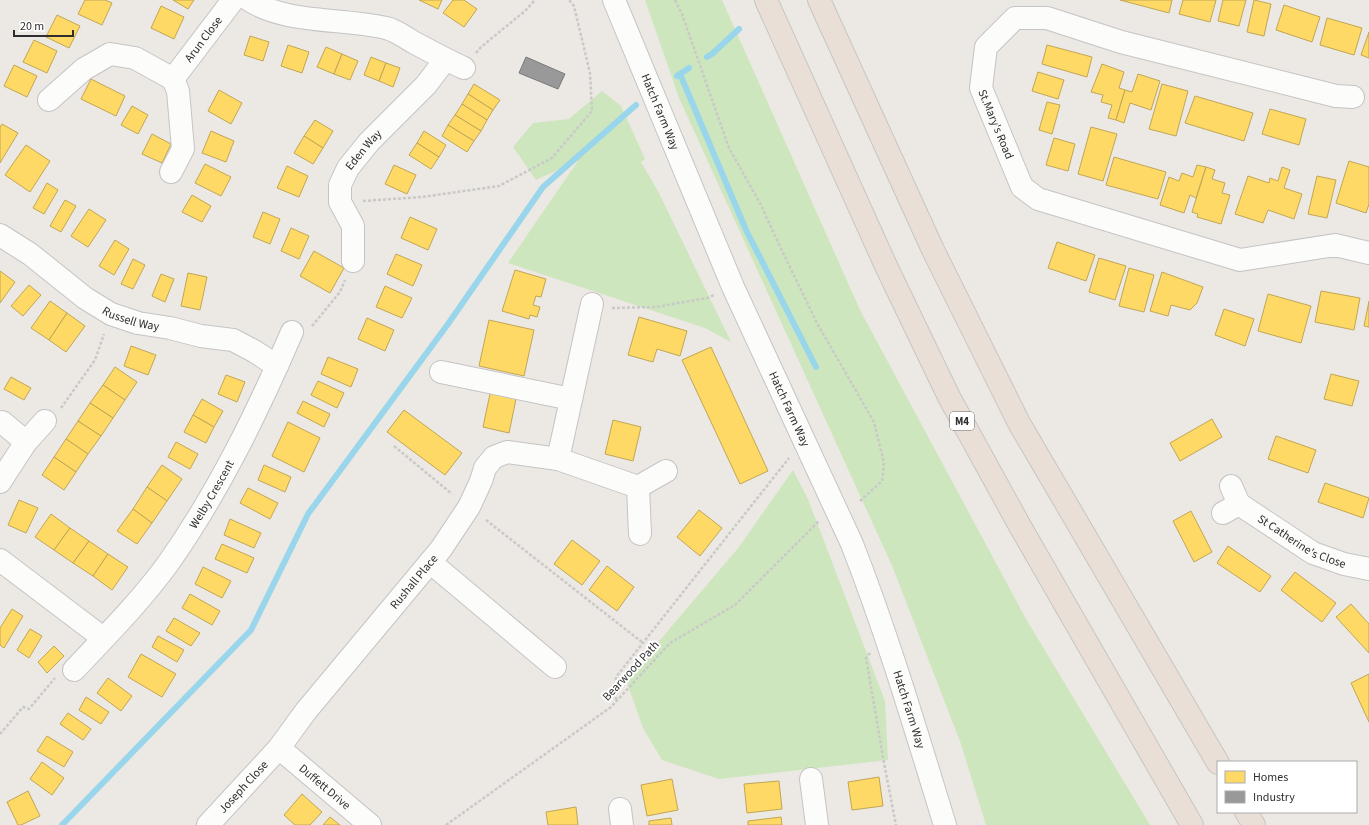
<svg xmlns="http://www.w3.org/2000/svg" width="1369" height="825" viewBox="0 0 1369 825" font-family="'Source Sans 3',sans-serif">
<rect width="100%" height="100%" fill="#ece8e4"/>
<g fill="#cee6be">
<path d="M645 0H722L860 310 1026 619 1150 825H986L961 744 893 568 679 98Z"/>
<path d="M602 91 621 106 645 159 641 162 659 193 731 342 705 328 508 263 578 161 536 180 513 147 533 123 569 119Z"/>
<path d="M793 470 808 499 885 701 888 760 719 779 662 760 643 728 626 680 739 547Z"/>
</g>
<g fill="#ffd966" stroke="#c0a655">
<path d="M85 0H105L112 3 102 25 78 14Z"/>
<path d="M173 0H194L188 9Z"/>
<path d="M419 0H442L438 9Z"/>
<path d="M453 0H464L477 9 464 27 443 13Z"/>
<path d="M1120 0H1172L1169 13Z"/>
<path d="M1183 0H1216L1210 22 1179 14Z"/>
<path d="M1223 0H1246L1239 26 1218 21Z"/>
<path d="M1254 0 1271 4 1264 36 1247 32Z"/>
<path d="M1284 5 1320 17 1312 42 1276 30Z"/>
<path d="M161 6 184 17 174 39 151 28Z"/>
<path d="M57 15 80 26 69 48 46 37Z"/>
<path d="M1327 18 1362 28 1354 55 1320 45Z"/>
<path d="M1369 32V58L1361 55Z"/>
<path d="M250 36 269 42 263 61 244 55Z"/>
<path d="M34 40 57 51 47 73 23 62Z"/>
<path d="M288 45 309 52 302 73 281 66Z"/>
<path d="M1047 45 1092 57 1087 77 1042 64Z"/>
<path d="M326 47 342 54 334 74 317 67Z"/>
<path d="M342 54 358 61 350 80 334 74Z"/>
<path d="M371 57 386 63 379 81 364 75Z"/>
<path d="M386 63 400 68 393 87 379 81Z"/>
<path d="M1102 64 1124 72 1119 88 1125 90 1116 120 1108 118 1112 105 1101 102 1103 95 1091 92Z"/>
<path d="M14 65 37 76 27 97 4 86Z"/>
<path d="M1038 72 1064 80 1058 99 1032 91Z"/>
<path d="M1138 74 1160 81 1151 110 1130 103 1124 123 1116 120 1125 90 1132 92Z"/>
<path d="M91 79 125 96 116 116 81 99Z"/>
<path d="M474 84 500 100 493 110 468 94Z"/>
<path d="M1162 84 1188 91 1176 136 1149 129Z"/>
<path d="M219 90 242 103 231 124 208 111Z"/>
<path d="M468 94 493 110 487 120 462 104Z"/>
<path d="M1195 96 1253 113 1244 141 1185 123Z"/>
<path d="M1047 102 1060 105 1052 134 1039 130Z"/>
<path d="M462 104 487 120 481 131 455 115Z"/>
<path d="M132 106 148 115 138 134 121 125Z"/>
<path d="M1270 109 1306 119 1299 145 1262 134Z"/>
<path d="M455 115 481 131 474 141 448 125Z"/>
<path d="M315 120 333 131 323 148 304 136Z"/>
<path d="M2 124 18 133 0 163V127Z"/>
<path d="M448 125 474 141 467 152 442 136Z"/>
<path d="M1091 127 1117 134 1103 181 1078 174Z"/>
<path d="M211 131 234 141 226 162 202 153Z"/>
<path d="M424 131 446 145 439 157 417 143Z"/>
<path d="M152 134 171 144 162 163 142 154Z"/>
<path d="M304 136 323 148 313 164 294 153Z"/>
<path d="M1054 138 1075 144 1068 171 1046 165Z"/>
<path d="M417 143 439 157 431 169 409 155Z"/>
<path d="M26 145 50 161 30 192 5 175Z"/>
<path d="M1114 157 1166 172 1158 199 1106 185Z"/>
<path d="M1349 161 1369 167V204L1366 213 1336 203Z"/>
<path d="M205 164 231 177 221 196 195 183Z"/>
<path d="M394 165 416 175 407 194 385 184Z"/>
<path d="M1197 165 1206 167 1196 198 1190 195 1184 213 1160 205 1169 177 1179 181 1182 173 1193 177Z"/>
<path d="M287 166 308 176 299 197 277 188Z"/>
<path d="M1206 167 1215 170 1212 179 1225 183 1222 193 1230 195 1221 224 1197 217 1198 214 1192 212Z"/>
<path d="M1282 167 1290 170 1284 188 1302 194 1294 219 1268 210 1263 223 1235 214 1248 176 1269 183 1270 178 1278 181Z"/>
<path d="M1317 176 1336 180 1327 218 1308 214Z"/>
<path d="M47 183 58 190 44 214 33 208Z"/>
<path d="M192 195 211 206 202 222 182 212Z"/>
<path d="M65 200 76 206 61 232 50 226Z"/>
<path d="M89 209 106 220 88 247 71 236Z"/>
<path d="M263 212 280 219 270 244 253 237Z"/>
<path d="M410 217 437 229 428 250 401 238Z"/>
<path d="M291 228 309 236 299 259 281 251Z"/>
<path d="M115 240 129 249 114 275 99 266Z"/>
<path d="M1057 242 1095 255 1086 281 1048 268Z"/>
<path d="M314 251 344 268 330 293 300 276Z"/>
<path d="M396 254 422 265 413 286 387 274Z"/>
<path d="M1099 258 1126 266 1115 300 1089 292Z"/>
<path d="M133 259 145 265 133 289 121 284Z"/>
<path d="M1129 268 1154 275 1144 312 1119 306Z"/>
<path d="M515 270 546 279 541 297 536 296 533 305 540 307 537 317 530 315 529 319 502 311Z"/>
<path d="M0 271 15 282 0 303Z"/>
<path d="M1162 272 1203 287 1197 303 1190 310 1171 305 1168 316 1150 311Z"/>
<path d="M188 273 207 277 200 310 181 306Z"/>
<path d="M161 274 174 279 165 302 152 296Z"/>
<path d="M29 285 41 295 23 316 11 306Z"/>
<path d="M385 286 412 298 402 318 376 307Z"/>
<path d="M1321 291 1360 298 1354 330 1315 322Z"/>
<path d="M1268 294 1311 306 1301 343 1258 331Z"/>
<path d="M50 301 67 313 49 340 31 328Z"/>
<path d="M1369 301V327L1364 326Z"/>
<path d="M1224 309 1254 319 1245 346 1215 335Z"/>
<path d="M67 313 85 326 66 352 49 340Z"/>
<path d="M639 317 687 331 680 356 657 349 653 362 628 355Z"/>
<path d="M367 318 394 330 385 351 358 339Z"/>
<path d="M489 320 534 330 524 376 479 366Z"/>
<path d="M131 346 156 355 148 375 124 366Z"/>
<path d="M711 347 768 471 740 484 682 360Z"/>
<path d="M328 357 358 369 351 387 321 374Z"/>
<path d="M115 367 137 382 125 400 103 385Z"/>
<path d="M1331 374 1359 381 1352 406 1324 399Z"/>
<path d="M226 375 245 382 237 402 218 394Z"/>
<path d="M11 377 31 388 24 400 4 389Z"/>
<path d="M318 381 344 393 337 408 311 395Z"/>
<path d="M103 385 125 400 113 418 90 403Z"/>
<path d="M491 389 517 394 509 433 483 427Z"/>
<path d="M202 399 223 411 214 427 193 415Z"/>
<path d="M303 401 330 414 324 427 297 413Z"/>
<path d="M90 403 113 418 101 436 78 421Z"/>
<path d="M404 410 462 453 445 475 387 432Z"/>
<path d="M193 415 214 427 206 443 184 432Z"/>
<path d="M1212 419 1222 437 1180 461 1170 443Z"/>
<path d="M613 420 641 427 633 461 605 454Z"/>
<path d="M78 421 101 436 88 454 66 439Z"/>
<path d="M288 422 320 438 304 472 272 456Z"/>
<path d="M1276 436 1316 450 1308 473 1268 459Z"/>
<path d="M66 439 88 454 76 472 54 457Z"/>
<path d="M176 442 198 454 190 469 168 457Z"/>
<path d="M54 457 76 472 64 490 42 475Z"/>
<path d="M162 465 182 479 167 501 147 487Z"/>
<path d="M264 465 291 477 285 492 258 480Z"/>
<path d="M1325 483 1369 498 1363 518 1318 502Z"/>
<path d="M147 487 167 501 152 523 133 509Z"/>
<path d="M248 488 278 503 270 519 240 503Z"/>
<path d="M19 500 38 508 26 533 8 525Z"/>
<path d="M133 509 152 523 137 544 117 531Z"/>
<path d="M699 510 722 528 700 556 677 537Z"/>
<path d="M1191 511 1212 552 1194 562 1173 521Z"/>
<path d="M51 514 70 528 54 550 35 537Z"/>
<path d="M230 519 261 533 254 548 224 535Z"/>
<path d="M70 528 89 541 73 563 54 550Z"/>
<path d="M572 540 600 561 582 585 554 564Z"/>
<path d="M89 541 108 554 93 576 73 563Z"/>
<path d="M222 544 254 558 247 573 215 559Z"/>
<path d="M1228 546 1271 576 1260 592 1217 563Z"/>
<path d="M108 554 128 567 112 590 93 576Z"/>
<path d="M607 566 634 587 617 611 589 590Z"/>
<path d="M203 567 231 581 222 598 195 584Z"/>
<path d="M1295 572 1336 603 1322 622 1281 590Z"/>
<path d="M190 594 220 611 212 625 182 608Z"/>
<path d="M1351 604 1369 624V653L1336 617Z"/>
<path d="M12 609 23 616 4 648 0 645V628Z"/>
<path d="M174 618 200 633 191 646 166 631Z"/>
<path d="M30 629 42 636 29 658 17 650Z"/>
<path d="M158 636 184 650 177 662 152 647Z"/>
<path d="M54 646 64 656 47 673 38 662Z"/>
<path d="M141 654 176 674 162 697 128 677Z"/>
<path d="M1369 674V722L1351 683Z"/>
<path d="M108 678 132 696 121 711 97 693Z"/>
<path d="M86 697 109 712 101 724 79 710Z"/>
<path d="M68 713 91 729 83 740 60 724Z"/>
<path d="M47 736 73 752 64 767 37 751Z"/>
<path d="M42 762 64 778 52 795 30 779Z"/>
<path d="M879 777 883 806 852 810 848 782Z"/>
<path d="M672 779 678 810 647 816 641 785Z"/>
<path d="M779 781 782 809 747 813 744 784Z"/>
<path d="M28 791 40 816 21 825H18L7 802Z"/>
<path d="M302 794 322 812 310 825H295L284 815Z"/>
<path d="M576 807 578 825H548L546 812Z"/>
<path d="M330 817 340 825H323Z"/>
<path d="M781 817 782 825H748V821Z"/>
<path d="M671 818 672 825H649V821Z"/>
</g>
<path fill="#999" stroke="#797979" d="M526 57 565 74 558 89 519 73Z"/>
<g fill="none" stroke-linecap="round" stroke-linejoin="round">
<g stroke="#99d6ec" stroke-width="6">
<path d="M707 57 712 54 739 29"/>
<path d="M680 74 746 230 816 367"/>
<path d="M677 76 689 68"/>
<path d="M62 825 251 630 308 514 448 324 543 187 636 105"/>
</g>
<g stroke="#c5c4c5" stroke-width="24">
<g id="minor">
<path d="M249 0C286 24 344 18 386 28 395 30 405 37 413 42 430 51 446 60 464 68"/>
<path id="s1" d="M614 0 733 287 852 544C888 636 916 731 945 825"/>
<path id="s2" d="M173 79 233 0"/>
<path id="s3" d="M1353 97 1336 96 1121 42 1047 18H1015L986 47 981 88 1022 187 1038 199 1240 260 1335 245 1369 253"/>
<path d="M49 100 84 69 110 54 135 58 173 79 178 91 183 149 171 172"/>
<path id="s4" d="M0 235 30 254 85 298 111 314 138 323 170 328 201 336 233 340 254 351 277 366"/>
<path id="s5" d="M353 261V226L340 202V185L348 168 369 142 426 85 445 60"/>
<path d="M441 372 571 399"/>
<path d="M2 422 26 442"/>
<path d="M558 459 592 304"/>
<path d="M0 482 26 442 45 421"/>
<path d="M1231 486 1239 504"/>
<path d="M638 487 666 471"/>
<path id="s6" d="M1223 513 1239 504 1313 553 1344 564 1369 569"/>
<path d="M0 560 103 638"/>
<path d="M430 562 555 667"/>
<path id="s7" d="M74 670C106 636 139 603 167 565 218 493 257 413 292 332"/>
<path id="s8" d="M279 748 370 825"/>
<path d="M811 779 817 825"/>
<path d="M620 809 622 825"/>
<path id="s9" d="M208 825 279 748 306 711 441 549 469 507 481 481 485 468 494 457 507 452 558 459 638 487 640 534"/>
</g>
</g>
<g stroke="#c6c5c4" stroke-width="24">
<g id="highway">
<path d="M766 0 886 266 949 397 1021 528 1192 825"/>
<path d="M819 0 933 250 1019 423 1218 763"/>
<path d="M1246 812 1254 825"/>
</g>
</g>
<g stroke="#c9c9c8" stroke-width="2.5" stroke-dasharray="3 2" stroke-linecap="butt">
<path d="M675 0 682 14 729 148 761 205 775 236 818 325 874 422 884 463 882 481 860 501"/>
<path d="M476 53 481 47 525 11 535 0"/>
<path d="M363 201 422 197 499 186 552 158 592 111 590 73 574 6 569 0"/>
<path d="M612 308 656 307 707 298 714 295"/>
<path d="M312 326 340 292 345 280"/>
<path d="M61 408 95 360 104 334"/>
<path d="M394 446 452 494"/>
<path d="M486 520 643 643"/>
<path d="M870 653 866 658 884 763 896 825"/>
<path d="M616 700V677L789 458"/>
<path d="M0 734 23 707 29 709 55 678"/>
<path d="M446 825 611 707 670 643 735 605 819 521"/>
</g>
<use href="#minor" stroke="#fcfcfb" stroke-width="22"/>
<use href="#highway" stroke="#eadfd6" stroke-width="22"/>
</g>
<g text-anchor="middle" dominant-baseline="central" stroke-width="4" stroke-linejoin="round" paint-order="stroke">
<rect fill="#fff" stroke="#6d6d6d" stroke-width="1" x="950" y="412" width="24" height="18" rx="3"/>
<g font-size="11" font-weight="bold" fill="#2e2e2e">
<text x="962" y="421">M4</text>
</g>
<g font-size="12" fill="#2e2e2e" stroke="#fff">
<text stroke="none"><textPath href="#s2" startOffset="50">Arun Close</textPath></text>
<text stroke="none"><textPath href="#s1" startOffset="121">Hatch Farm Way</textPath></text>
<text stroke="none"><textPath href="#s3" startOffset="470">St.Mary's Road</textPath></text>
<text stroke="none"><textPath href="#s5" startOffset="122">Eden Way</textPath></text>
<text stroke="none"><textPath href="#s4" startOffset="157">Russell Way</textPath></text>
<text stroke="none"><textPath href="#s1" startOffset="445">Hatch Farm Way</textPath></text>
<text stroke="none"><textPath href="#s7" startOffset="224">Welby Crescent</textPath></text>
<text stroke="none"><textPath href="#s6" startOffset="92">St Catherine's Close</textPath></text>
<text stroke="none"><textPath href="#s9" startOffset="319">Rushall Place</textPath></text>
<text transform="translate(631 671) rotate(-47)">Bearwood Path</text>
<text stroke="none"><textPath href="#s1" startOffset="769">Hatch Farm Way</textPath></text>
<text stroke="none"><textPath href="#s9" startOffset="52">Joseph Close</textPath></text>
<text stroke="none"><textPath href="#s8" startOffset="60">Duffett Drive</textPath></text>
</g>
</g>
<rect x="1217" y="761" width="140" height="52" fill="#ffffff" stroke="#ababab"/>
<rect x="1225" y="771" width="20" height="12" fill="#ffd966" stroke="#ababab"/>
<text x="1253" y="781" font-size="12" fill="#2e2e2e">Homes</text>
<rect x="1225" y="791" width="20" height="12" fill="#999999" stroke="#ababab"/>
<text x="1253" y="801" font-size="12" fill="#2e2e2e">Industry</text>
<path d="M14 30v6h59v-6" fill="none" stroke="#2e2e2e" stroke-width="2"/>
<text x="20" y="30" font-size="12" fill="#2e2e2e" stroke="#ffffff" stroke-width="3" paint-order="stroke">20 m</text>
</svg>
